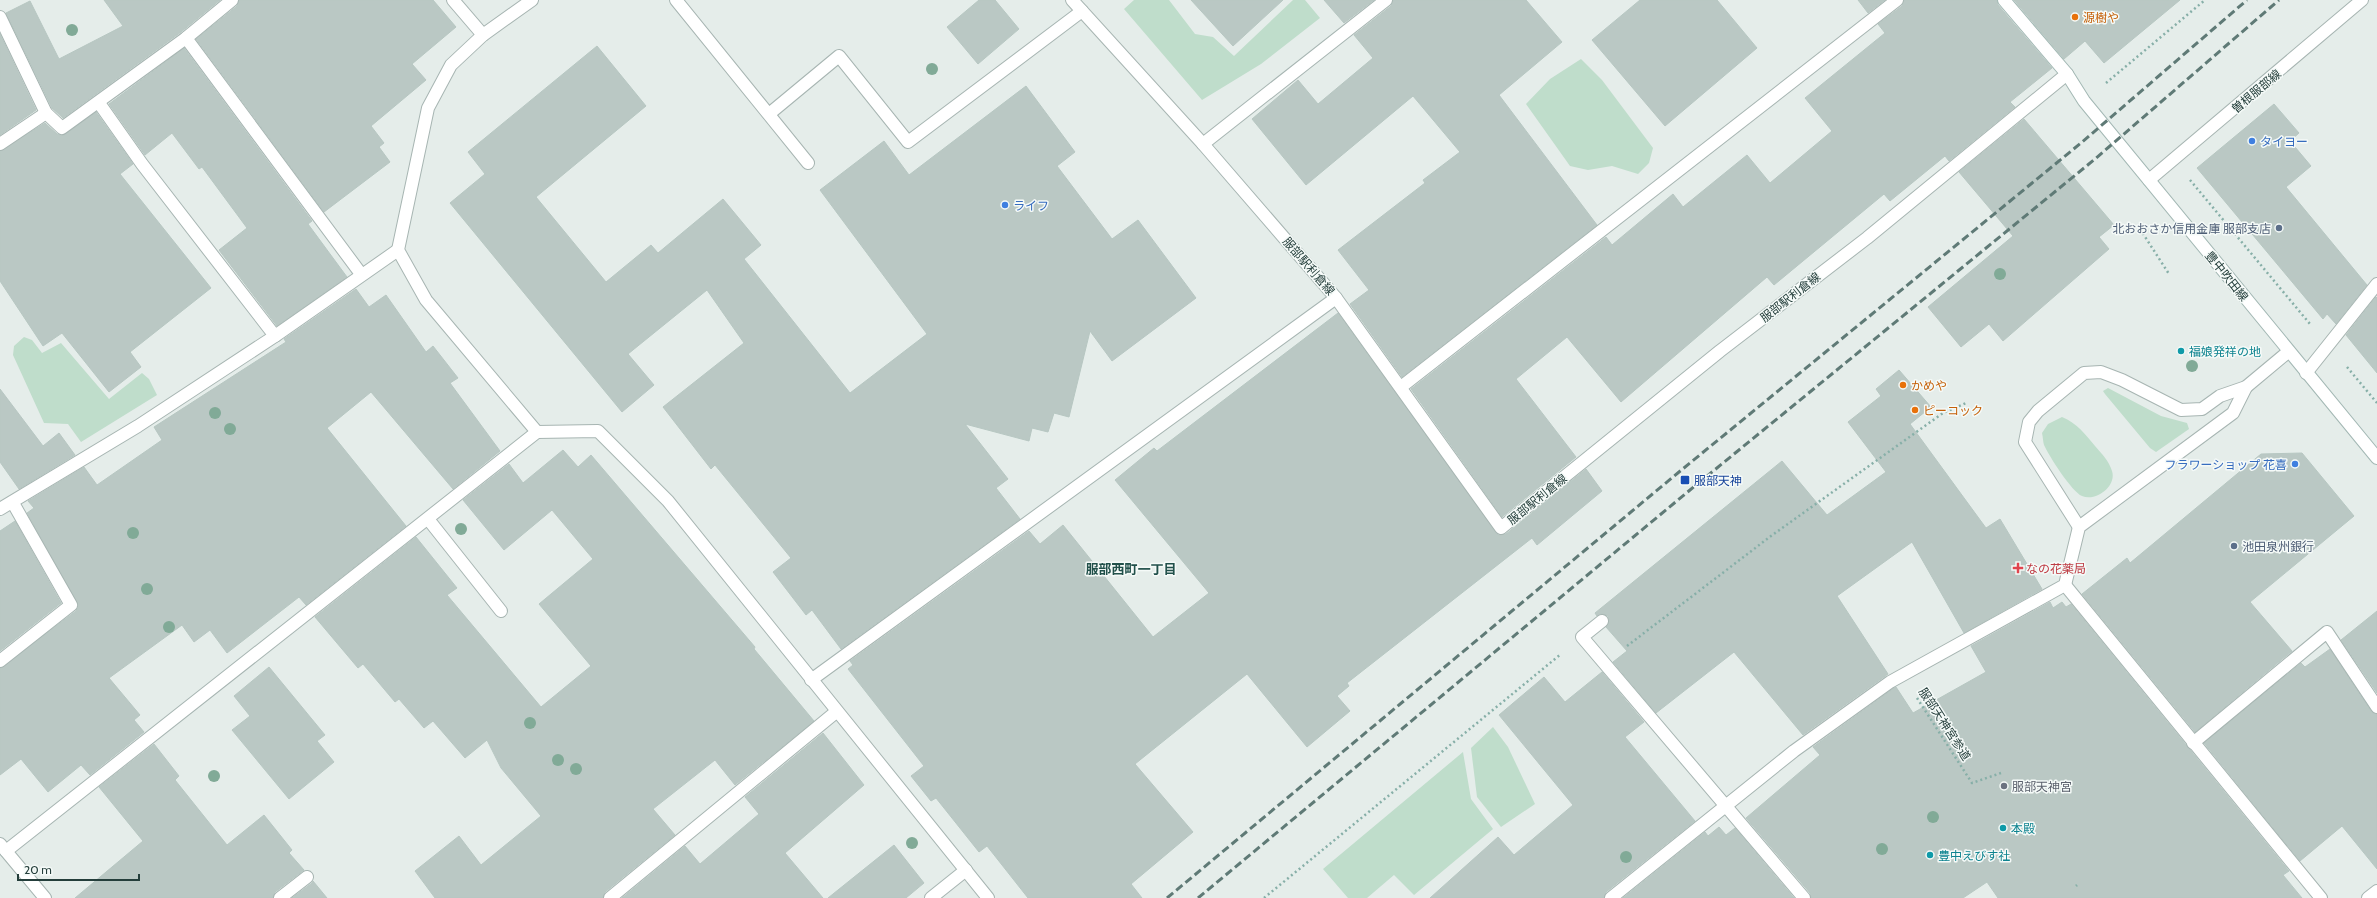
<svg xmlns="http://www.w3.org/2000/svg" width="2377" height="898" viewBox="0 0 2377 898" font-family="Cabin,'Noto Sans JP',sans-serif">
<rect width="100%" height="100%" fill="#e5edea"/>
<g fill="#bfddcb">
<path d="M1134 0H1169L1195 34 1213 37 1234 56 1293 0H1305L1320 18 1261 64 1202 100 1124 9Z"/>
<path d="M1581 59 1602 80 1653 148 1649 163 1638 174 1612 166 1588 170 1570 166 1526 104 1550 79Z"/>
<path d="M24 337 32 340 42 353 61 343 109 399 142 373 149 379 157 395 81 442 68 424 44 423 13 355 14 346Z"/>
<path d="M2108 388 2161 416 2187 423 2189 429 2156 452 2150 448 2105 394 2103 391Z"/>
<path d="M2062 417C2077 423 2085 434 2095 446 2102 454 2109 461 2112 471 2117 486 2096 502 2082 496 2072 492 2049 456 2044 445 2043 442 2043 437 2042 433L2048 424Z"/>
<path d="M1493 727 1508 747 1535 804 1501 827 1477 797 1471 748Z"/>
<path d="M1463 752 1471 799 1493 829 1414 895 1394 875 1367 898H1348L1323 869Z"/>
</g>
<g fill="#bac8c4" stroke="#b7c7c2">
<path d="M104 0H220L181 32 63 118 52 108 6 13 30 1 59 59 123 26Z"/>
<path d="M239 0H433L456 27 412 64 426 80 371 126 384 143 379 147 390 162 324 212 196 39 237 6Z"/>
<path d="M979 0H995L1019 29 978 64 947 27Z"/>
<path d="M1191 0H1283L1233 46Z"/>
<path d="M1324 0H1374L1344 23Z"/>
<path d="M1393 0H1526L1562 42 1499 95 1597 225 1402 377 1350 304 1369 290 1338 250 1425 183 1423 180 1460 152 1413 96 1306 185 1252 119 1298 80 1318 104 1373 58 1354 35 1391 6Z"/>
<path d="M1640 0H1717L1757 48 1665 126 1592 40Z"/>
<path d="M1858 0H1885L1868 13Z"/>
<path d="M1904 0H1997L1998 5 2052 68 2010 102 2015 107 1949 161 1945 156 1890 201 1884 194 1774 285 1767 277 1621 402 1567 337 1516 379 1576 457 1502 517 1411 389 1606 237 1612 245 1673 194 1683 207 1747 155 1770 183 1832 131 1805 98 1885 33 1878 24 1902 6Z"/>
<path d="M2014 0H2180L2104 63 2085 41 2064 59Z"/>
<path d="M0 34 36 110 0 135Z"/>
<path d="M597 46 646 106 536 197 606 282 651 245 658 253 723 199 761 245 744 259 850 393 927 334 820 190 884 141 909 175 1026 86 1075 152 1057 166 1112 239 1138 220 1196 298 1112 361 1090 331 1069 417 1054 413 1048 432 1032 428 1029 441 965 424 1008 479 996 488 1020 519 841 649 812 610 806 615 773 572 791 558 715 465 711 469 663 407 744 343 707 290 628 354 654 385 622 412 450 203 485 174 468 152Z"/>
<path d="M184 48 312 221 308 224 347 277 277 326 219 250 247 228 202 167 199 169 172 133 145 155 109 104Z"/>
<path d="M2274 104 2299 133 2290 141 2311 166 2286 187 2367 285 2336 324 2327 314 2323 319 2197 168Z"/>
<path d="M96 112 133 164 120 174 211 288 130 352 141 367 109 392 62 333 43 346 0 281V151L45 123 57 134 64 135Z"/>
<path d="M2024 119 2114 225 2099 237 2109 249 2003 341 1989 324 1961 347 1928 307 2013 236 1959 172Z"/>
<path d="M356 289 369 307 386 295 426 352 433 346 458 378 450 383 500 451 453 489 371 392 327 428 406 526 306 605 299 597 227 653 210 630 194 642 182 625 109 678 140 715 134 720 144 732 90 775 81 765 48 792 21 759 0 775V668L76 611 78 605 27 513 34 508 28 501 84 467 97 485 162 440 154 427 286 342 284 339Z"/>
<path d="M2376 297 2377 298V373L2346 335Z"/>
<path d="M1338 313 1498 535 1506 534 1586 469 1602 491 1537 545 1532 538 1347 683 1349 686 1337 696 1350 711 1307 747 1247 674 1135 764 1193 832 1131 884 1142 898H1028L987 846 979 852 936 798 931 801 911 776 924 766 848 669 853 665 850 661 1029 531 1040 544 1063 525 1153 637 1209 593 1115 480 1154 448 1157 451Z"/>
<path d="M1899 370 1931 407 1910 424 1986 528 2000 519 2042 589 1964 633 1912 542 1837 596 1888 674 1803 735 1734 652 1656 713 1613 662 1627 651 1606 627 1609 620 1608 616 1601 614 1597 616 1595 613 1782 461 1827 515 1886 472 1848 422 1881 396 1876 389Z"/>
<path d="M0 389 43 446 59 433 75 455 19 489 0 462Z"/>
<path d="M563 450 578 467 591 455 755 647 754 649 814 721 735 785 715 760 653 809 675 835 605 892 603 898H435L415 871 459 836 481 865 541 816 501 768 487 740 465 758 433 721 424 728 399 699 395 702 363 664 358 668 315 617 416 537 457 588 447 595 541 707 591 666 539 604 593 559 552 510 504 550 463 500 509 464 523 483Z"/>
<path d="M2302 453 2354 516 2250 602 2292 651 2195 732 2082 594 2127 558 2130 563 2261 454Z"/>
<path d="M15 521 61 603 0 651V531Z"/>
<path d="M2050 602 2053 608 2062 602 2066 607 2071 604 2289 871 2283 875 2302 898H1998L1987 882 1963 898H1811L1810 893 1746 818 1820 755 1813 747 1894 688 1896 687 1913 713 1986 672 1971 646Z"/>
<path d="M2377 611V693L2341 640Z"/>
<path d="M2330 649 2371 711 2377 714V869L2342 826 2300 861 2204 743 2301 663 2305 667Z"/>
<path d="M269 667 325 735 317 741 334 762 289 799 232 730 250 716 234 696Z"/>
<path d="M1602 672 1644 722 1625 737 1695 821 1606 892 1604 898H1430L1498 837 1514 855 1573 805 1499 715 1544 677 1565 702Z"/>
<path d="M823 733 864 785 785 853 823 898H622L685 846 700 864 759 814 745 797Z"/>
<path d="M154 744 179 776 175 780 227 845 264 815 292 850 289 853 304 870 275 892 273 898H75L143 841 99 787Z"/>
<path d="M1719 827 1726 835 1735 828 1794 898H1623L1705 832 1708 836Z"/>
<path d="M894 845 924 883 906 898H828Z"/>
<path d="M313 881 327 898H292L312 883Z"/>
</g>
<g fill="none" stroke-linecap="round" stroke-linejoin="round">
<g stroke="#a7b5b2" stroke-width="14">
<g id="lane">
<path d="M676 0 808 163"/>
<path d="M769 114 839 56 908 142 1082 11"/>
</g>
</g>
<g stroke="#a7b5b2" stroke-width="14">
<g id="street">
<path d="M453 0 483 35"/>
<path d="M532 0 483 35 451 65 428 108 398 250 426 300 537 432 598 431 668 501 988 898"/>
<path d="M1072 0 1203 144 1336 298 1501 528 1720 351 1867 238 2067 74"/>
<path d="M0 17 46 113"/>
<path d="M186 38 361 274"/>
<path d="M99 103 142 164 275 336"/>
<path d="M0 144 46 113 62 128 186 38 232 0"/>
<path d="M1203 144 1386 0"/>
<path d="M2149 180 2362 0"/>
<path d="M2306 373 2377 284"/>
<path d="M1401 387 1897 0"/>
<path d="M0 509 138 426 275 336 398 250"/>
<path d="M428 519 501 611"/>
<path d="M2079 527 2025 442 2029 422 2038 411 2084 373 2101 372 2122 380 2181 410 2202 409 2220 396 2246 387 2288 352"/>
<path d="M2065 585 2321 898"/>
<path d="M1602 621 1582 637 1804 898"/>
<path d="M0 661 71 605 13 503"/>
<path d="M811 680 1336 298"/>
<path d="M2193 743 2327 632 2377 707"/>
<path d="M0 844 45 898"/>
<path d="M6 851 537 432"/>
<path d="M280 898 307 877"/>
<path d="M610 898 836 712"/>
<path d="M931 898 966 870"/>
<path d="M1611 898 1794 751 1890 682 2065 585 2079 527 2233 413 2246 387"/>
<path d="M2368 898 2377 891"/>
</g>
</g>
<g stroke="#a3b8b4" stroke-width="14">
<path id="secondary" d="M2004 0 2067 74 2084 101 2377 458"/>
</g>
<g stroke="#87afa8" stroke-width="2.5" stroke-dasharray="2 3" stroke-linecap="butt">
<path d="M2106 83 2205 0"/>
<path d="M2190 180 2310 324"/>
<path d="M2140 229 2169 274"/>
<path d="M2347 367 2377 403"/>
<path d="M1627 646 1771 536 1943 413 1966 403"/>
<path d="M1917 698 1972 783 2001 773"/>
<path d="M2076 886 2077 885"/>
<path d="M1264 898 1561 654"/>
</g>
<use href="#lane" stroke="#fff" stroke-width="12"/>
<use href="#street" stroke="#fff" stroke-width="12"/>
<use href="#secondary" stroke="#fff" stroke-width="12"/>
<g stroke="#5f7a76" stroke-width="3" stroke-dasharray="8 4" stroke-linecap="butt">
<path d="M1167 898 1679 472 2081 143 2247 0"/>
<path d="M1198 898 1690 490 2095 159 2279 0"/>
</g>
</g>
<g fill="#81aa97">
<circle cx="72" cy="30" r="6"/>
<circle cx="932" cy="69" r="6"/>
<circle cx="2000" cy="274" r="6"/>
<circle cx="2192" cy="366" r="6"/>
<circle cx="215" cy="413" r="6"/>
<circle cx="230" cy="429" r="6"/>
<circle cx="461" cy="529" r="6"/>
<circle cx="133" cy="533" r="6"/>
<circle cx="147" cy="589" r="6"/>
<circle cx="169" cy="627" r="6"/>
<circle cx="530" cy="723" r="6"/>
<circle cx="558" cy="760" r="6"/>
<circle cx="576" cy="769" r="6"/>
<circle cx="214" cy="776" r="6"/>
<circle cx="1933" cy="817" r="6"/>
<circle cx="912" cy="843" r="6"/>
<circle cx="1882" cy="849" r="6"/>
<circle cx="1626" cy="857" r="6"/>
</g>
<g fill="#e8710a" stroke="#f5faf8" stroke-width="1.5">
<circle cx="2075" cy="17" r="4"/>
<circle cx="1903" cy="385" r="4"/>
<circle cx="1915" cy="410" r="4"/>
</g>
<g fill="#3f7fe0" stroke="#f5faf8" stroke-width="1.5">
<circle cx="2252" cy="141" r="4"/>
<circle cx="1005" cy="205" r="4"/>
<circle cx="2295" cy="464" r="4"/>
</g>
<g fill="#5c6f8a" stroke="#f5faf8" stroke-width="1.5">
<circle cx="2279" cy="228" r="4"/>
<circle cx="2234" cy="546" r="4"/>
</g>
<g fill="#0f9aa8" stroke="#f5faf8" stroke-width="1.5">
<circle cx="2181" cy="351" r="4"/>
<circle cx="2003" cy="828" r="4"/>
<circle cx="1930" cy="855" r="4"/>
</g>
<rect fill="#1a4fb4" stroke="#f5faf8" stroke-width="1.5" x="1680" y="475" width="10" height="10" rx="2"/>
<path fill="#e0444e" stroke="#f5faf8" stroke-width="1.5" d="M2016 562h4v4h4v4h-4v4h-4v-4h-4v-4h4z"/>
<circle fill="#6b7280" stroke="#f5faf8" stroke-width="1.5" cx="2004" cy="786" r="4"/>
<g text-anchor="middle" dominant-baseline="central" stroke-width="3" stroke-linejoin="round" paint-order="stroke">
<g font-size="12" fill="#c56008" stroke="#f5faf8" text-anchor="start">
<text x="2083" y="17">源樹や</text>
<text x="1911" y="385">かめや</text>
<text x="1923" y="410">ピーコック</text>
</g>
<g font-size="12" fill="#243e3b" stroke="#f5faf8">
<text transform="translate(2256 91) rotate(-40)">曽根服部線</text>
<text transform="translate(1309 266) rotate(49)">服部駅利倉線</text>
<text transform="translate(2227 276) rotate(51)">豊中吹田線</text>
<text transform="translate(1790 297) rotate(-38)">服部駅利倉線</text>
<text transform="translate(1537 499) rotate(-39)">服部駅利倉線</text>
<text transform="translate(1945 724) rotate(57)">服部天神宮参道</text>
</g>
<g font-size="12" fill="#366cbe" stroke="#f5faf8" text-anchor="start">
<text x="2260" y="141">タイヨー</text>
<text x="1013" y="205">ライフ</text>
<text x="2287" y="464" text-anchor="end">フラワーショップ 花喜</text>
</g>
<g font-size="12" fill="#4e5e75" stroke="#f5faf8" text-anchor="end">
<text x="2271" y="228">北おおさか信用金庫 服部支店</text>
<text x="2242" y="546" text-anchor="start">池田泉州銀行</text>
</g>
<g font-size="12" fill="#0d838f" stroke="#f5faf8" text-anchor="start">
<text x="2189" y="351">福娘発祥の地</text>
<text x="2011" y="828">本殿</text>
<text x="1938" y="855">豊中えびす社</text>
</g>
<g font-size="12" fill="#164399" stroke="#f5faf8" text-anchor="start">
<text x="1694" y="480">服部天神</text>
</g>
<g font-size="12" fill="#be3a42" stroke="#f5faf8" text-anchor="start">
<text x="2026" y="568">なの花薬局</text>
</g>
<g font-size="12" fill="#5b616d" stroke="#f5faf8" text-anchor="start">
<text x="2012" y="786">服部天神宮</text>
</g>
<g font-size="13" font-weight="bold" fill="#21504a" stroke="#f5faf8">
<text x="1131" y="569">服部西町一丁目</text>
</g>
</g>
<path d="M18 874v6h121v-6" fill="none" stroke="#243e3b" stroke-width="2"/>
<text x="24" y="874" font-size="12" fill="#243e3b" stroke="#f5faf8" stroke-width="3" paint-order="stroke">20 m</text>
</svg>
